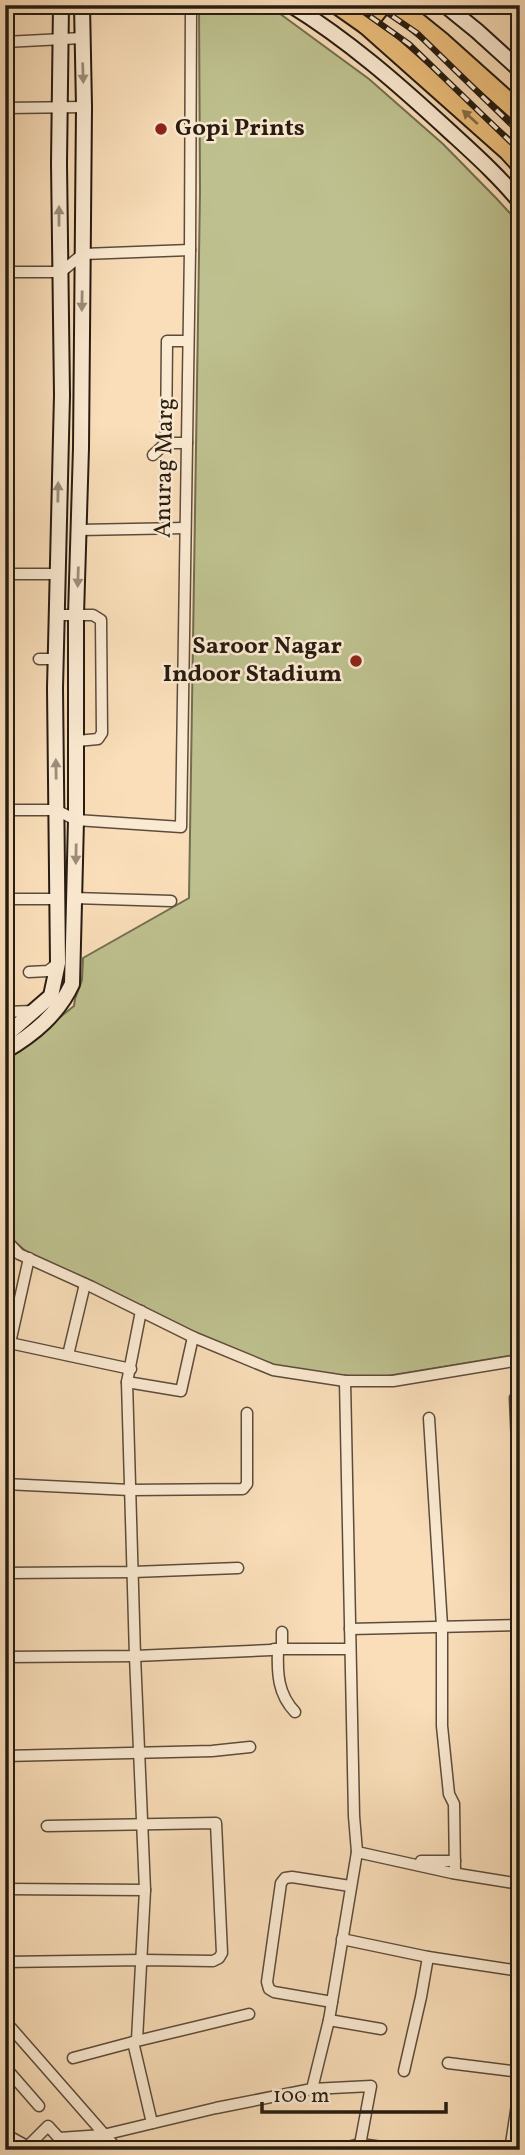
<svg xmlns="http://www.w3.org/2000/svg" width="525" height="2155" viewBox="0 0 525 2155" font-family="Vollkorn,serif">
<rect width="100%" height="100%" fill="#f9deb9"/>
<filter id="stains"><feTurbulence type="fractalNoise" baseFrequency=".00286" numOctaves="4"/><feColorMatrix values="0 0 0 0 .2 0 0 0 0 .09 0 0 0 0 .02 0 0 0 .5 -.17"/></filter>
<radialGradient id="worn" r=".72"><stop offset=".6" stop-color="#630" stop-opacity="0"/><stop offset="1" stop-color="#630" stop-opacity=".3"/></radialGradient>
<path fill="#bec18f" stroke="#726e50" stroke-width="2" d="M199 5H268L369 79 443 144 496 198 520 224V1354L375 1378 326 1374 274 1367 193 1334 29 1254 14 1241 5 1225V1061L74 1006 75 999 82 980 83 958 189 898 200 192Z"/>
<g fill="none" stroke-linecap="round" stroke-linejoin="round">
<g stroke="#5c4c3b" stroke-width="13">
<g id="street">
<path d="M5 42 82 38"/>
<path d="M5 108 84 107"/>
<path d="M5 272H61L83 254 190 250"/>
<path d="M187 443H166L167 341H188"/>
<path d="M153 455 166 443"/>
<path d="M79 530 185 528"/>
<path d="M5 574H56"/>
<path d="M56 615H93L101 620 102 733 98 739 77 741"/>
<path d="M39 659H55"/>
<path d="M5 810H56L76 820 181 827 190 250 191 5"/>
<path d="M74 898 171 901"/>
<path d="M5 899H57"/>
<path d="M29 972 48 971 58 963"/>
<path d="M5 1012 33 1011"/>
<path d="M5 1239 19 1254 92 1287 193 1337 273 1370 345 1381H393L520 1360"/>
<path d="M5 1342 131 1369"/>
<path d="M10 1343 29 1258"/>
<path d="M68 1355 85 1284"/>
<path d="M127 1382 181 1391 193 1337"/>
<path d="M515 1398 520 1513"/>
<path d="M429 1418 442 1626V1726L449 1794 454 1804 455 1873"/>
<path d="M5 1484 130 1490 243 1489 247 1484V1413"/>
<path d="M5 1573 133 1572 238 1568"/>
<path d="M350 1629 520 1625"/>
<path d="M282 1632V1649"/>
<path d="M274 1649H350"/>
<path d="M278 1649C277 1674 278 1694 295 1712"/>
<path d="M5 1657 135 1656 271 1650"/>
<path d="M5 1756 212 1751 250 1747"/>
<path d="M357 1852 452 1873 520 1884"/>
<path d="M421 1861H455"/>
<path d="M5 1889 145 1890"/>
<path d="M342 1939 428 1957 520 1971"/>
<path d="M5 1962 143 1960 213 1961 219 1958 222 1953 216 1823 47 1826"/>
<path d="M332 2002 274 1992 269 1989 267 1982 281 1883 285 1878 292 1877 350 1886"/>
<path d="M329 2020 381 2029"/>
<path d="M5 2021 118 2150"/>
<path d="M137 2040 145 1890 135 1656 127 1382 141 1311"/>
<path d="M73 2058 133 2042"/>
<path d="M448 2063 520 2072"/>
<path d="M5 2067 39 2106"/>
<path d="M404 2071 421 1997 428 1957"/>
<path d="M312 2089 371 2086 359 2150"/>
<path d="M152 2123 133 2042 249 2014"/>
<path d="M5 2134 32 2149"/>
<path d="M59 2138 103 2135 216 2108 312 2089 329 2020 357 1852 354 1816 345 1381"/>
<path d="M29 2145 48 2126 70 2150"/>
<path d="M336 2150 360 2144 404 2150"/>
<path d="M510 2150 520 2085"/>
</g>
</g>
<g stroke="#271c11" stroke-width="18">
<g id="secondary">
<path d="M291 5C348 40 398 84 447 129 473 153 498 175 520 202"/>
<path d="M445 5 477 31 520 70"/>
<path d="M5 1036 51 996 58 963 55 688 62 395 59 163 61 5"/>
<path d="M5 1051C34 1034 58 1014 72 984L76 820V615L81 448 84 107 82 5"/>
</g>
</g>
<g stroke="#271c11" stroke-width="23">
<g id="highway">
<path d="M339 5 366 24 509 151 520 163"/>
<path d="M395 5 442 43 520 113"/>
<path d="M366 24 381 5"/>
</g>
</g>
<use href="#street" stroke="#fbead2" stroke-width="10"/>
<use href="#secondary" stroke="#fbead2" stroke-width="14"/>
<use href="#highway" stroke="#ecbf7c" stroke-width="19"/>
<g stroke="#271c11" stroke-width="6">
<g id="rail">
<path d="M354 5 409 44 520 151"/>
<path d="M376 5 417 33 520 133"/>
</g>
</g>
<use href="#rail" stroke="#fbead2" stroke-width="3.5" stroke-dasharray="10" stroke-linecap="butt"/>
</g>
<defs><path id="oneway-solid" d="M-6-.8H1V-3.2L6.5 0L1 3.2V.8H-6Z" transform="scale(1.75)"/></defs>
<g fill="#9c8d7b">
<use href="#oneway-solid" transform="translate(83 73) rotate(88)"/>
<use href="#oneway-solid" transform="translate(59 216) rotate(-90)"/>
<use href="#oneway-solid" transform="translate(82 301) rotate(91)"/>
<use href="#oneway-solid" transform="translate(58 492) rotate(-89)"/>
<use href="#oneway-solid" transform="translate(78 577) rotate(92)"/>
<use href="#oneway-solid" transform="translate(56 769) rotate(-91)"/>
<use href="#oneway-solid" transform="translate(76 854) rotate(91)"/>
</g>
<use fill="#8a6e46" href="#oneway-solid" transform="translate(470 117) rotate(-138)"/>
<g fill="#8f2418" stroke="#fbead2" stroke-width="2.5">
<circle cx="161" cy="129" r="7"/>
<circle cx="356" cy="661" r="7"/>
</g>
<g text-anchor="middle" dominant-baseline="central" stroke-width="5" stroke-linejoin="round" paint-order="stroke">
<g font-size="24" font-weight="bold" fill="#271c11" stroke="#fbead2" text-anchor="start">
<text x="175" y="129">Gopi Prints</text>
<text x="342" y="647" text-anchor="end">Saroor Nagar<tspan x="342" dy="28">Indoor Stadium</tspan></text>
</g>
<g font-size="24" fill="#271c11" stroke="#fbead2">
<text transform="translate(165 468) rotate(-89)">Anurag Marg</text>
</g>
</g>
<rect width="525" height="2155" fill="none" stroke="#f9deb9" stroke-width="28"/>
<rect x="7" y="7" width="511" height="2141" fill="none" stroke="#271c11" stroke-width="3.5"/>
<rect x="14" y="14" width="497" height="2127" fill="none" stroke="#271c11" stroke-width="2"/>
<path d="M262 2102v10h184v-10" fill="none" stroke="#271c11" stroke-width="3.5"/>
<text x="273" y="2102" font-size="21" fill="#271c11" stroke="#fbead2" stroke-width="5" paint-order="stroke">100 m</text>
<rect width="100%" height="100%" filter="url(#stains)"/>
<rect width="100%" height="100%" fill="url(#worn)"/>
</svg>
